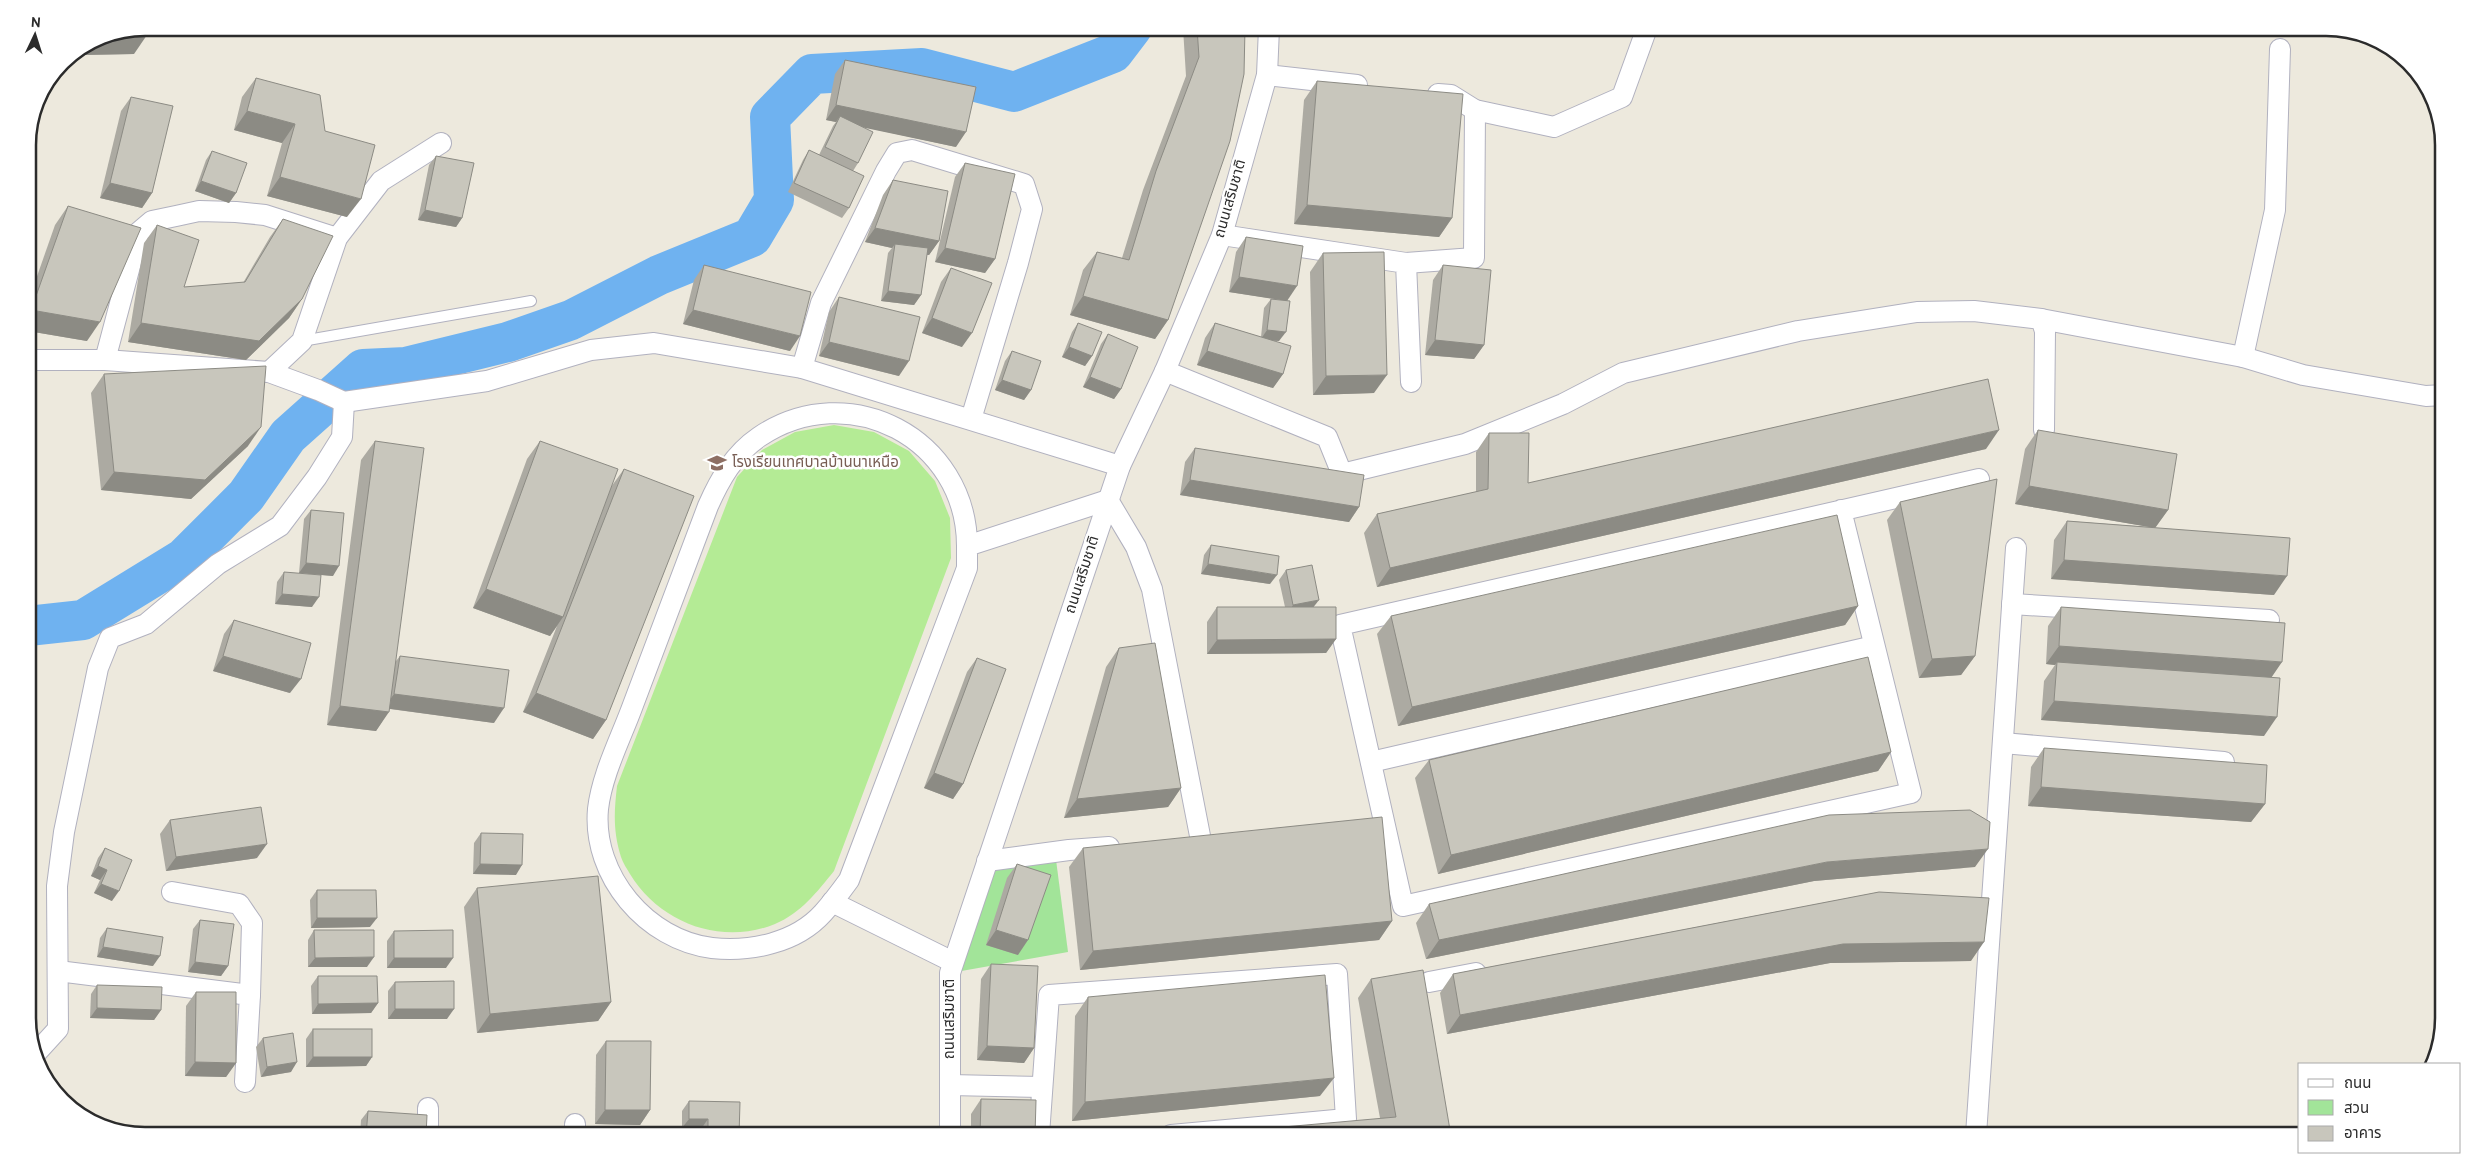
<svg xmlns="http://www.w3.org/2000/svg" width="2471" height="1163" viewBox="0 0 2471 1163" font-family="Overpass,'Noto Sans Thai',sans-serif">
<rect width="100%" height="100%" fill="#ede9dd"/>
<path fill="#a2e499" d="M1055 852 1068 952 950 973 987 861Z"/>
<path fill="#b4eb95" d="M834 425 874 432 909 451 935 481 950 518 951 558 834 871C817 892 801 913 775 924 721 946 660 923 630 874 627 869 623 863 621 857 613 831 614 812 617 786L737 477 762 450 795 432Z"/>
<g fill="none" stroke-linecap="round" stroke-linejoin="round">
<path stroke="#6fb2f0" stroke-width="40" d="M28 626 83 620 184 558 246 496 288 436 363 369 406 367 508 342 571 320 659 275 752 237 774 200 770 117 812 74 922 68 1014 92 1113 53 1132 28"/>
<g stroke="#b1b1bf" stroke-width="12">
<path id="service" d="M302 341 531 301"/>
</g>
<g stroke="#b1b1bf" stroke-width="22">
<g id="minor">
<path d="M1267 75 1357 85"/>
<path d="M1438 94 1451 95 1475 110 1554 127 1622 97 1647 28"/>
<path d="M1222 235 1406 263 1411 382"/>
<path d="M1406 263 1474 258 1475 110"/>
<path d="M2041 319 2243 357 2303 375 2426 396 2443 395"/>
<path d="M2243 357 2275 210 2280 49"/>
<path d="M28 360H105L269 372 318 390 344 402 487 381 591 350 654 343 802 368 1120 466"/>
<path d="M105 360 139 232 152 221 176 216 199 211 236 212 265 215 337 238"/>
<path d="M802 368 821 303 886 171 897 153 912 150 1024 184 1032 209 1018 263 971 419"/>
<path d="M1165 371 1327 437 1342 474 1465 444 1563 404 1623 373 1798 331 1917 312 1974 311 2041 319 2045 331 2044 430"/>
<path d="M269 372 302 341 337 238 381 181 441 143"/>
<path d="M1841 510 1911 793 1403 906 1340 625 1979 479"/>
<path d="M967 546V568L961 584 849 880C841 891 833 902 823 913 796 943 751 952 712 948 647 940 592 876 598 809 602 774 621 738 633 705 658 639 683 573 708 506 720 479 734 454 759 437 849 376 967 439 967 546L1108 500 1136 547 1152 589 1201 841"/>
<path d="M2012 604 2269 620"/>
<path d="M2003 743 2224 762"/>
<path d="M1371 762 1874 646"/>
<path d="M987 861 1069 850 1109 847"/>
<path d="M172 892 239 904 252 923 250 995"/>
<path d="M832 902 953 962"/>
<path d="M58 971 250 995 245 1082"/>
<path d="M1429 982 1476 973"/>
<path d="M37 1052 58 1029 57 886 64 832 98 668 110 638 146 624 218 564 280 526 317 477 342 437 344 402"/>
<path d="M950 1085 1041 1087"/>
<path d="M428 1135V1108"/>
<path d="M575 1135V1124"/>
<path d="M950 1135V973L1120 466 1165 371 1222 235 1267 75 1269 28"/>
<path d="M1039 1135 1049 995 1337 974 1346 1119 1171 1135"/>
<path d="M1976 1135 2016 548"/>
</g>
</g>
<use href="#service" stroke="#fff" stroke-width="10"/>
<use href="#minor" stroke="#fff" stroke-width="20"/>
</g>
<g fill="#acaaa2">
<path d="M1183 28H1245L1168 320 1155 339 1070 315 1083 270 1097 252 1122 258 1143 190 1186 76Z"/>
<path d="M100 36 134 54 82 55V48Z"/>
<path d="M845 60 956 147 864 127 858 163 853 171 849 208 842 218 788 192 803 160 809 150 819 155 833 126 836 122 826 120 835 74Z"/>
<path d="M256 78 325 131 347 217 267 196 282 143 234 130 242 97Z"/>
<path d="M1317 81 1452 218 1439 237 1294 224 1304 100Z"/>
<path d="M131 97 152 193 142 208 100 198 121 111Z"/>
<path d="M212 151 236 193 229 203 195 191 206 160Z"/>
<path d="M436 156 462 218 456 227 418 220 429 165Z"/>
<path d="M965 163 995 259 985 273 935 262 955 177Z"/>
<path d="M893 180 939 241 929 255H927L921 295 914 305 881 301 888 253 892 248 865 242 883 195Z"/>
<path d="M68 206 87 341 28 331V302L55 225Z"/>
<path d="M283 219 302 299 289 318 246 360 128 342 144 243 157 225 184 287 243 283 270 237Z"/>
<path d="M1246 237 1287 301 1279 341H1275L1283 374 1273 388 1197 365 1205 338 1215 323 1261 337 1264 308 1271 299 1282 300 1229 292 1236 252Z"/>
<path d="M1323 253 1374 393 1313 395 1310 272Z"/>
<path d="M704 265 790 351 683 324 694 280Z"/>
<path d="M1443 265 1484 345 1474 359 1425 355 1433 280Z"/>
<path d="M951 268 962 347 922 333 941 282Z"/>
<path d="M839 297 899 376 819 356 829 312Z"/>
<path d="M1078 323 1092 356 1085 366 1062 357 1072 332Z"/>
<path d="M1108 334 1121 389 1114 399 1083 387 1101 344Z"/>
<path d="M1012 351 1031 390 1024 400 995 390 1005 361Z"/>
<path d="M104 374 248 446 191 499 101 490 91 393Z"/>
<path d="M2038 430 2168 510 2155 528 2274 595 2051 579 2054 540 2067 521 2150 527 2015 504 2025 449Z"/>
<path d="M1489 433 1528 483 1986 449 1377 587 1364 533 1377 514 1476 492V452Z"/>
<path d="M375 441 396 661 400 656 494 723 390 709 376 731 327 725 361 460Z"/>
<path d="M540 441 604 506 611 487 624 469 606 720 593 739 523 712 557 626 550 636 473 608 527 459Z"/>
<path d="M1195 448 1359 507 1349 522 1180 495 1185 462Z"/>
<path d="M1900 502 1975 656 1961 675 1919 678 1887 520Z"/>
<path d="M311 510 333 576 299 573 304 519Z"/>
<path d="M1211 545 1270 584 1201 574 1204 555Z"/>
<path d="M1286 570 1314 607 1336 639 1326 653 1207 654V622L1217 607H1285L1279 580Z"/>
<path d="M284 572 312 607 275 604 277 582Z"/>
<path d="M1858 606 1845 625 1398 726 1377 634 1391 616Z"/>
<path d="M2061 607 2271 678 2264 736 2041 720 2044 681 2055 665 2046 664 2048 626Z"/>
<path d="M234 620 290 693 213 671 224 634Z"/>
<path d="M1119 648 1181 788 1168 807 1064 818 1106 667Z"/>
<path d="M977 658 963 784 953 799 924 788 967 672Z"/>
<path d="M2044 748 2265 804 2251 822 2028 806 2031 767Z"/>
<path d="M1891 752 1878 771 1438 874 1415 778 1429 760Z"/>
<path d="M170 820 257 858 166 871 160 834Z"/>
<path d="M481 833 516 875 473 874 474 843Z"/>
<path d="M105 848 112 901 94 893 100 880 91 876 98 858Z"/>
<path d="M1083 848 1392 921 1379 940 1080 970 1069 867Z"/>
<path d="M1017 864 1018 955 986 945 1007 878Z"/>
<path d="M1975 867 1814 881 1426 959 1416 923 1429 904Z"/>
<path d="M477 888 611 1002 598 1021 477 1033 464 907Z"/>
<path d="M317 890 370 927 311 928 310 900Z"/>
<path d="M1879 892 1971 961 1830 963 1447 1034 1440 993 1453 974Z"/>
<path d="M200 920 228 966 221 976 188 972 193 929Z"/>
<path d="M107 928 153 966 97 957 100 938Z"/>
<path d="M314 930 367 967H308V940Z"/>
<path d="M394 931 446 968H387V941Z"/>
<path d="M991 964 1034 1048 1024 1063 977 1060 981 979Z"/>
<path d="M318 976 378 1003 371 1013 312 1014 311 986Z"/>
<path d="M1371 979 1451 1136 1380 1118 1358 998Z"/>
<path d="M395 982 447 1019H388V991Z"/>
<path d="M97 985 161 1010 154 1020 90 1018 91 994Z"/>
<path d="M196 992 236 1063 226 1077 185 1076 186 1006Z"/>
<path d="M1088 997 1320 1096 1072 1121 1075 1016Z"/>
<path d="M313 1029 372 1057 366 1066 306 1067V1039Z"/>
<path d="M263 1038 291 1072 261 1077 256 1047Z"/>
<path d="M606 1041 650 1110 640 1125 595 1124 596 1055Z"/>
<path d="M981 1099 1035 1136H971V1114Z"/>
<path d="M689 1101 739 1136H701V1129L682 1128V1111Z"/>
<path d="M368 1111 426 1136H360L361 1120Z"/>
</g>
<g fill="#8c8b84">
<path d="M147 35 134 54 82 55 92 42 100 36Z"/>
<path d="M836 105 966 132 956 147 837 122 840 116 836 122 826 120Z"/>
<path d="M247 111 295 124 282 143 234 130Z"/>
<path d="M280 177 361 199 347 217 267 196Z"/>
<path d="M201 181 236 193 229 203 195 191Z"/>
<path d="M110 183 152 193 142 208 100 198Z"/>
<path d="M1307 205 1452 218 1439 237 1294 224Z"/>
<path d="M425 210 462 218 456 227 418 220Z"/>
<path d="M875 228 939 241 929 255 894 248 895 244 892 248 865 242Z"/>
<path d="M945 248 995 259 985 273 935 262Z"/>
<path d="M1239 277 1297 286 1287 301 1229 292Z"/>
<path d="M888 291 921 295 914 305 881 301Z"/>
<path d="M1083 296 1168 320 1155 339 1070 315Z"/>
<path d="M302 299 289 318 246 360 128 342 141 323Z"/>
<path d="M31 310 100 322 87 341 28 331V315Z"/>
<path d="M693 310 800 336 790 351 683 324Z"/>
<path d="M932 318 972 333 962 347 922 333Z"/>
<path d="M1267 330 1286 332 1279 341 1261 339Z"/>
<path d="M1435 340 1484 345 1474 359 1425 355Z"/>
<path d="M829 342 909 361 899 376 819 356Z"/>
<path d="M1069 347 1092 356 1085 366 1062 357Z"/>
<path d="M1207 351 1283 374 1273 388 1197 365Z"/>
<path d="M1387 375 1374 393 1313 395 1326 376Z"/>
<path d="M1090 377 1121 389 1114 399 1083 387Z"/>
<path d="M1002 380 1031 390 1024 400 995 390Z"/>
<path d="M261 427 248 446 191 499 101 490 114 472Z"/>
<path d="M1999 430 1986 449 1377 587 1390 568Z"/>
<path d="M1190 480 1359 507 1349 522 1180 495Z"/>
<path d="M2029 486 2168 510 2155 528 2015 504Z"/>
<path d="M2064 560 2287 576 2274 595 2051 579Z"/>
<path d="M306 563 339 566 333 576 299 573Z"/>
<path d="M1208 564 1277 575 1270 584 1201 574Z"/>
<path d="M486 589 563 617 550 636 473 608Z"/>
<path d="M282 594 319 597 312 607 275 604Z"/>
<path d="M1319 600 1312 609 1287 615 1293 605Z"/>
<path d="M1858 606 1845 625 1398 726 1412 707Z"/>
<path d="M1336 639 1326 653 1207 654 1217 640Z"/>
<path d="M2059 646 2282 662 2269 681 2057 662 2055 665 2046 664Z"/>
<path d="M223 656 301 679 290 693 213 671Z"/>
<path d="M1975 656 1961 675 1919 678 1932 659Z"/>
<path d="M536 693 606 720 593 739 523 712Z"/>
<path d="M394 694 504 708 494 723 384 708Z"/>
<path d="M2054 701 2277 717 2264 736 2041 720Z"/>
<path d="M340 706 389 712 376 731 327 725Z"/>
<path d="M1891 752 1878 771 1438 874 1451 855Z"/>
<path d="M934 773 963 784 953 799 924 788Z"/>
<path d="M2041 787 2265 804 2251 822 2028 806Z"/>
<path d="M1181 788 1168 807 1064 818 1077 799Z"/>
<path d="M267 844 257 858 166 871 176 857Z"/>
<path d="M1988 849 1975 867 1814 881 1426 959 1439 940 1827 862Z"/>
<path d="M480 864 522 865 516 875 473 874Z"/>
<path d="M98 866 107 870 100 880 91 876Z"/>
<path d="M101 884 119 891 112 901 94 893Z"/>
<path d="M317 918H377L370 927 311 928Z"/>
<path d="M1392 921 1379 940 1080 970 1093 951Z"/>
<path d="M996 930 1028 940 1018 955 986 945Z"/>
<path d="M1984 942 1971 961 1830 963 1447 1034 1460 1015 1843 944Z"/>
<path d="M103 947 160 956 153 966 97 957Z"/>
<path d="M374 957 367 967H308L315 958Z"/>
<path d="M394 958H453L446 968H387Z"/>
<path d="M195 962 228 966 221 976 188 972Z"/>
<path d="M611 1002 598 1021 477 1033 490 1014Z"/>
<path d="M378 1003 371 1013 312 1014 318 1004Z"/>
<path d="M97 1008 161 1010 154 1020 90 1018Z"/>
<path d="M395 1009H454L447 1019H388Z"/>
<path d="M987 1046 1034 1048 1024 1063 977 1060Z"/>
<path d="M313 1057H372L366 1066 306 1067Z"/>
<path d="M195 1062 236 1063 226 1077 185 1076Z"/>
<path d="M297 1062 291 1072 261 1077 267 1067Z"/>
<path d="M1334 1078 1320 1096 1072 1121 1085 1102Z"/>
<path d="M605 1110H650L640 1125 595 1124Z"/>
<path d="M689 1119H708L701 1129 682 1128Z"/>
</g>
<g fill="#c8c6bc" stroke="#8c8b84">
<path d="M145 28H146L147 35 100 36Z"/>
<path d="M1197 28H1245L1244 74 1230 141 1168 320 1083 296 1097 252 1129 260 1156 171 1199 57Z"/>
<path d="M845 60 976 87 966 132 836 105Z"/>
<path d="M256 78 320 95 325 131 375 145 361 199 280 177 295 124 247 111Z"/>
<path d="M1317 81 1463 94 1452 218 1307 205Z"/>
<path d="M131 97 173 106 152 193 110 183Z"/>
<path d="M840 116 873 132 858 163 825 147Z"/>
<path d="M809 150 864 176 849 208 794 183Z"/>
<path d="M212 151 247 163 236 193 201 181Z"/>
<path d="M436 156 474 163 462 218 425 210Z"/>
<path d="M965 163 1015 174 995 259 945 248Z"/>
<path d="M893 180 948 191 939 241 875 228Z"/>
<path d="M68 206 141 228 100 322 31 310Z"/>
<path d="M283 219 333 236 302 299 259 341 141 323 157 225 199 240 184 287 245 282Z"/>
<path d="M1246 237 1303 246 1297 286 1239 277Z"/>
<path d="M895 244 928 248 921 295 888 291Z"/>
<path d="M1384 252 1387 375 1326 376 1323 253Z"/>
<path d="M704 265 811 292 800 336 693 310Z"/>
<path d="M1443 265 1491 270 1484 345 1435 340Z"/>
<path d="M951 268 992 283 972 333 932 318Z"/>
<path d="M839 297 920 317 909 361 829 342Z"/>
<path d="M1271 299 1290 301 1286 332 1267 330Z"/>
<path d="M1078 323 1102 332 1092 356 1069 347Z"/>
<path d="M1215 323 1291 346 1283 374 1207 351Z"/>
<path d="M1108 334 1138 347 1121 389 1090 377Z"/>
<path d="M1012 351 1041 361 1031 390 1002 380Z"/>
<path d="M266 366 261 427 205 480 114 472 104 374Z"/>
<path d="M1988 379 1999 430 1390 568 1377 514 1488 489 1489 433H1529L1528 483Z"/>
<path d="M2038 430 2177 454 2168 510 2029 486Z"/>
<path d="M375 441 424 448 389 712 340 706Z"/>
<path d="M540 441 618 469 563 617 486 589Z"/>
<path d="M1195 448 1364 475 1359 507 1190 480Z"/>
<path d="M624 469 694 496 606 720 536 693Z"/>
<path d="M1997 479 1975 656 1932 659 1900 502Z"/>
<path d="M311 510 344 513 339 566 306 563Z"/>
<path d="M1837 515 1858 606 1412 707 1391 616Z"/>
<path d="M2067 521 2290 538 2287 576 2064 560Z"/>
<path d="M1211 545 1279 556 1277 575 1208 564Z"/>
<path d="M1312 565 1319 600 1293 605 1286 570Z"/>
<path d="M284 572 321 575 319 597 282 594Z"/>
<path d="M1217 607H1336V639L1217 640Z"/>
<path d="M2061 607 2285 623 2282 662 2059 646Z"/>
<path d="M234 620 311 643 301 679 223 656Z"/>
<path d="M1155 643 1181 788 1077 799 1119 648Z"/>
<path d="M400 656 509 670 504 708 394 694Z"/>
<path d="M1868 657 1891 752 1451 855 1429 760Z"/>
<path d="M977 658 1006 669 963 784 934 773Z"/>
<path d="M2057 662 2280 678 2277 717 2054 701Z"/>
<path d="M2044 748 2267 765 2265 804 2041 787Z"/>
<path d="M261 807 267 844 176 857 170 820Z"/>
<path d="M1970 810 1990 822 1988 849 1827 862 1439 940 1429 904 1829 815Z"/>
<path d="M1382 817 1392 921 1093 951 1083 848Z"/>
<path d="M481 833 523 834 522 865 480 864Z"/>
<path d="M105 848 132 860 119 891 101 884 107 870 98 866Z"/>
<path d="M1017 864 1051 875 1028 940 996 930Z"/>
<path d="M598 876 611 1002 490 1014 477 888Z"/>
<path d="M317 890H376L377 918H317Z"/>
<path d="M1879 892 1989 898 1984 942 1843 944 1460 1015 1453 974Z"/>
<path d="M200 920 234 924 228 966 195 962Z"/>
<path d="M107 928 163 937 160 956 103 947Z"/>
<path d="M314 930H374V957L315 958Z"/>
<path d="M453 930V958H394V931Z"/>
<path d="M991 964 1038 966 1034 1048 987 1046Z"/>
<path d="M1423 970 1451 1136H1182L1396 1117 1371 979Z"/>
<path d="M1325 975 1334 1078 1085 1102 1088 997Z"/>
<path d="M318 976H377L378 1003 318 1004Z"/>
<path d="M454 981V1009H395V982Z"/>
<path d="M97 985 162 987 161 1010 97 1008Z"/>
<path d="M196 992H236V1063L195 1062Z"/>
<rect x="313" y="1029" width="59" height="28"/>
<path d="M293 1033 297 1062 267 1067 263 1038Z"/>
<path d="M606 1041H651L650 1110H605Z"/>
<path d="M981 1099 1036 1100 1035 1136H980Z"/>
<path d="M689 1101 740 1102 739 1136H708V1119H689Z"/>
<path d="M368 1111 427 1115 426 1136H366Z"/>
<rect x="871" y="1132" width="61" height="4"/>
</g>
<defs>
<g id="school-bare" transform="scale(1.5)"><path d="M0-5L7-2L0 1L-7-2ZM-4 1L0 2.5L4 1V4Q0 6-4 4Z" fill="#8d6e63" stroke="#fff" stroke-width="2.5" paint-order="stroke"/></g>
</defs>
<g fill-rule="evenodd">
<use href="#school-bare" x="717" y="463"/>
</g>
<g text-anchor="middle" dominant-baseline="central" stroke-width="5" stroke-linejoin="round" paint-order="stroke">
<g font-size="15" fill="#2b2b2b" stroke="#fff">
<text transform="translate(1231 199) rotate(-74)">ถนนเสริมชาติ</text>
<text transform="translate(1083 575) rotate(-72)">ถนนเสริมชาติ</text>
<text transform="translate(950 1019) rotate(-90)">ถนนเสริมชาติ</text>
</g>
<g font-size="15" fill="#785e54" stroke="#fff" text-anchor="start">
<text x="732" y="463">โรงเรียนเทศบาลบ้านนาเหนือ</text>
</g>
</g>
<path d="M0 0H2471V1163H0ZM145 36H2326A109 109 0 0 1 2435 145V1018A109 109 0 0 1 2326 1127H145A109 109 0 0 1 36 1018V145A109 109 0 0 1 145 36Z" fill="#fff" fill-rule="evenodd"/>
<path fill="none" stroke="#2b2b2b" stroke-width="2.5" d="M145 36H2326A109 109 0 0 1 2435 145V1018A109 109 0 0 1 2326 1127H145A109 109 0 0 1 36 1018V145A109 109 0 0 1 145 36Z"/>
<rect x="2298" y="1063" width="162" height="90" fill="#ffffff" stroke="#aaaaaa"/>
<rect x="2308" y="1079" width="25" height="8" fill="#ffffff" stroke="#aaaaaa"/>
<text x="2344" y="1088" font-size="15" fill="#2b2b2b">ถนน</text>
<rect x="2308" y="1100" width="25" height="15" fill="#a2e499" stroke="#aaaaaa"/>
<text x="2344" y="1113" font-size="15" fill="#2b2b2b">สวน</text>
<rect x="2308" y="1126" width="25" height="15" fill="#c8c6bc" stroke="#aaaaaa"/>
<text x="2344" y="1138" font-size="15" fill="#2b2b2b">อาคาร</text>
<g transform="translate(35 35) rotate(4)" stroke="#ffffff" stroke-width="4" paint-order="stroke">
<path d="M0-4L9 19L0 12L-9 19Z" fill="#2b2b2b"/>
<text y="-8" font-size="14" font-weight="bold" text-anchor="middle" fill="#2b2b2b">N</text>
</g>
</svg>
